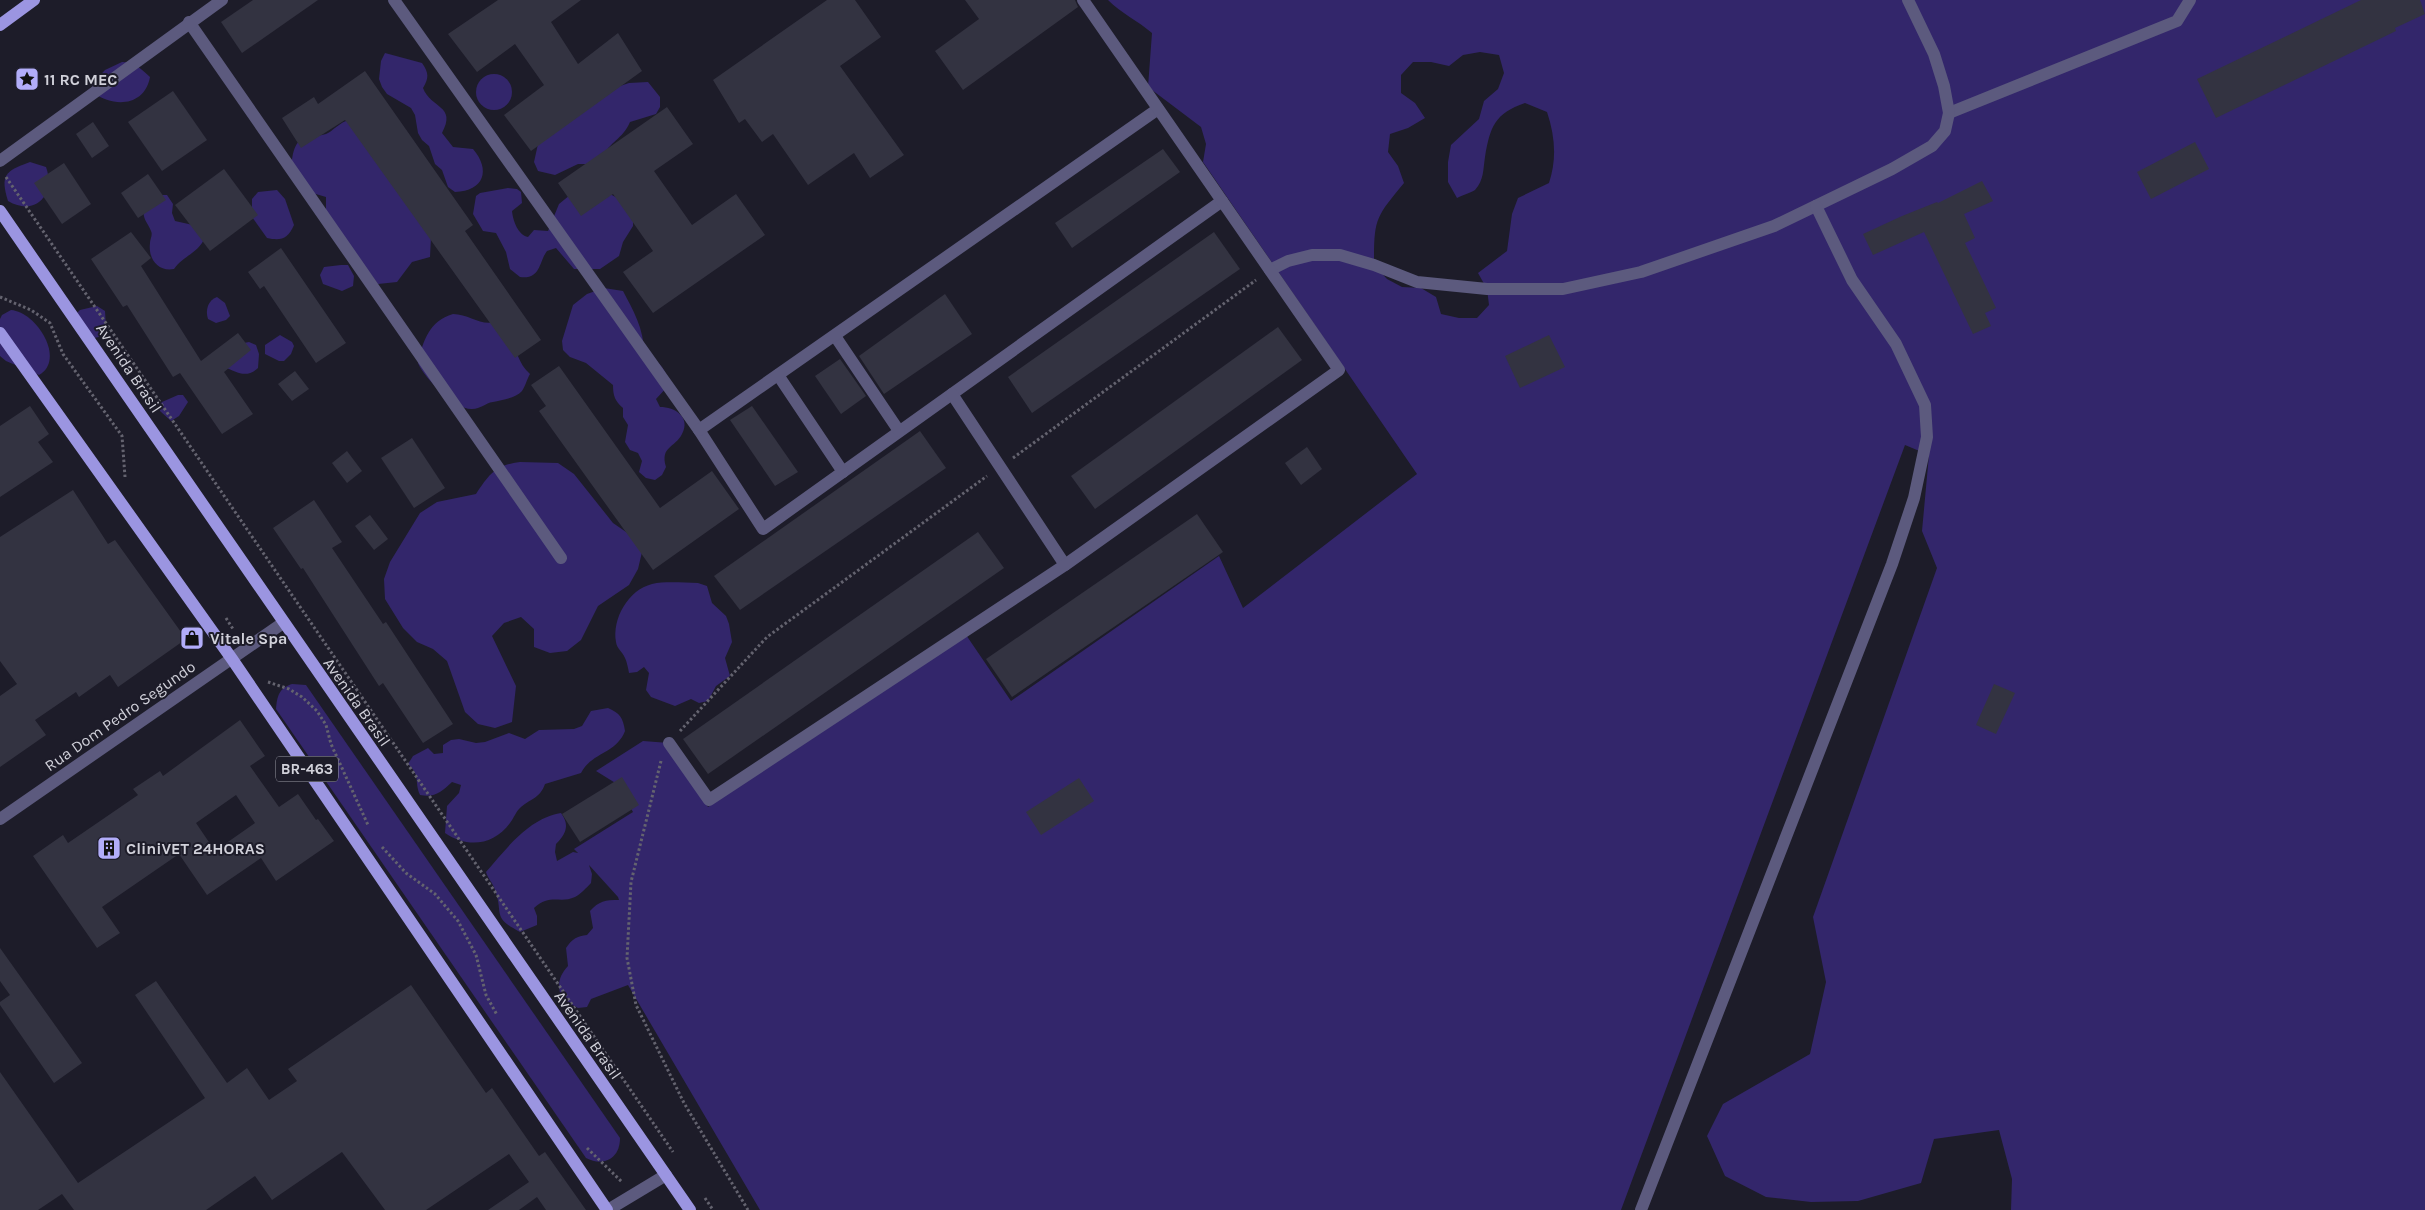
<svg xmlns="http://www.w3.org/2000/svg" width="2425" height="1210" viewBox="0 0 2425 1210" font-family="Karla,sans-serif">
<rect width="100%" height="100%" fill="#1d1c29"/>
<g fill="#33266b" fill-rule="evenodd">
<path d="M1108 0H2425V1210H2011L2012 1179 1999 1130 1934 1139 1921 1183 1858 1201 1811 1202 1766 1197 1725 1176 1707 1136 1723 1104 1810 1054 1826 982 1813 917 1937 568 1922 531 1929 455 1905 445 1621 1210H760L628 985 591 999 587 1007 578 1008 562 999C557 986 558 977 568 966L566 948C572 939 577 936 587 935L593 928 590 911C599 901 605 900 619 900L618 897 589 865 592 874 591 883C586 888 581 894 575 897 560 904 550 893 534 908L537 916V925L520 932C491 917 504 914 495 890 493 883 488 879 486 872 506 849 529 818 561 813 570 825 566 834 556 844L555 852 557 861 573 852 578 853 574 849 633 812 617 784 596 771 643 741 669 743 708 807 962 629 1011 701 1219 556 1243 608 1417 474 1203 162 1206 144 1201 127 1148 87 1152 33C1138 21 1121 13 1108 0ZM1480 52 1499 55 1504 73 1498 89 1484 101 1479 119 1451 145 1448 162V182L1457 198C1462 195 1471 193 1475 190 1484 180 1483 170 1485 157 1490 127 1495 113 1525 103L1547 112C1555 136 1557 159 1549 183L1518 198 1512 214 1507 251 1478 273 1487 289 1489 305 1477 318H1459L1441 314 1436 297 1421 288 1402 287 1387 279 1374 265C1374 219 1375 218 1404 183L1398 166 1388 152 1390 134 1408 128 1425 118 1415 103 1401 93V75L1413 62H1431L1449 66 1463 55Z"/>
<path d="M385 53 422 63C429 73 429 78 423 88 431 109 457 105 442 133L453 147 473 149C491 170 484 191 455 192L448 187 442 170 435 164 429 146 422 140 418 133 415 115 411 108 387 94 382 87 379 79 381 61Z"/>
<path d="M122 62C135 62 141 69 150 77 145 106 114 108 94 93L92 84 105 70Z"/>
<circle cx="494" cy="92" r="18"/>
<path d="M648 82 660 97V107L656 114 630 122C623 139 609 142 603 157L587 164H578L555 175 538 171 534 162 538 144 620 86 629 83Z"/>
<path d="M346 121H356L431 237 430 257 412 262 397 282 378 284 326 214V197L309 192 291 172C292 160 292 141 306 137 313 136 319 136 326 134 333 131 338 124 346 121Z"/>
<path d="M30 162 46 167C56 195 35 217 8 201 0 175 5 171 30 162Z"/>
<path d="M508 188 517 189 521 192 522 203 512 211C513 221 518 235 528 237L534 230 548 231 559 204 570 195 610 194 623 201 633 217V226L623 242 619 256 600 269H574L556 248 547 251C539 261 541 280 520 277L510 269 506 252 496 233 483 231 473 214 476 196 480 193Z"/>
<path d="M277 190 285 199 294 225C288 239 281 241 267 238L252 217V199L258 192Z"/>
<path d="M157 195H167L173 204 172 213 175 221 193 225 205 237C199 253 184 255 174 269 158 272 148 259 150 243 150 239 153 235 151 231 148 223 142 219 144 209 146 204 153 199 157 195Z"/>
<path d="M341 265H348L354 276 353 286 342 291 323 284 320 275 324 267Z"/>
<path d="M604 288 623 291C633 310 644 329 644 352 657 361 668 368 668 386L656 399 660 407C675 407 691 417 682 434 675 448 660 446 666 467L662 475 655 480 646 478 639 472 642 461 638 453 630 450 625 442 628 425 623 417V408C615 401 613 396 613 385L586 363 570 357 563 350 562 341 573 305 587 294Z"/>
<path d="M217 297 225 303 230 316 226 320 216 323 208 319C205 310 208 300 217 297Z"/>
<path d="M97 306 105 311 106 328 102 336C84 342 73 336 73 317L80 310Z"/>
<path d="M11 310C37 312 66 360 39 375L6 361 0 356V319L2 315Z"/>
<path d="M453 314C469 314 480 326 495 322 515 332 514 361 530 374 527 379 525 387 522 391 516 398 502 400 493 402 485 403 481 409 472 409 456 410 424 378 418 363 423 341 429 321 453 314Z"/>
<path d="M280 335 292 342 294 346 291 354 284 361H279L265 354V345Z"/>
<path d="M249 342 256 345 259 354 258 368C246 379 237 372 224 367L244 343Z"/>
<path d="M178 395H183L188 402 179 416 171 421 160 411 159 406 162 402Z"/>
<path d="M520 462 558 463 574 474 613 523 629 534 642 552 638 569 629 585 598 606 581 640 567 651 550 653 534 647V629L521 617 504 623 492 636 516 686 512 722 495 728 478 724 465 712 447 661 433 649 417 642 403 628 385 599 384 579 390 562 420 513 437 502 476 494C490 473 496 465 520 462Z"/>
<path d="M698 583 707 586 712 603 726 616 729 624 732 642 725 658 730 676 716 686 708 701 699 703 691 699 675 706 651 697 646 690 649 673 644 667 637 672 629 673C628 668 627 662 625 658 622 651 617 649 616 642 612 619 628 590 652 584 666 581 684 583 698 583Z"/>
<path d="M292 684 306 685 620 1138C620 1159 603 1167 586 1158L276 709C277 696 279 688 292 684Z"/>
<path d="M608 708C620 713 623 718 625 731 616 754 592 752 581 773L545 784C540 798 532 798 521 807 516 811 514 818 510 823 493 846 467 848 445 833L447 806 459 793 461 785 452 782C441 792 435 798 420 795 414 781 421 776 408 764L413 756 428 748 434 754 443 753V745L451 740 459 739 476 743 485 742 509 733 525 739 539 730 574 729 582 726 591 711Z"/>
</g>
<g fill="#333341" fill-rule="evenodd">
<path d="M253 0H318L242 53 221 22Z"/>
<path d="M498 0H581L551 22 578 64 618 33 642 71 531 151 504 115 544 85 515 44 477 72 448 34Z"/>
<path d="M827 0H855L881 37 840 66 904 155 870 178 854 153 808 185 773 134 762 142 745 119 739 123 713 80Z"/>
<path d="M965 0H1075L1078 7 963 90 935 51 979 19Z"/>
<path d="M2361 0H2420L2425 14 2395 28 2396 31 2216 118 2197 79Z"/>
<path d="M365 71 473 225 465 231 541 340 515 358 345 120 301 148 282 118 314 97 318 104Z"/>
<path d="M173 91 207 140 162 171 128 122Z"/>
<path d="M667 107 693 144 654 171 692 225 736 194 765 235 653 313 623 272 653 251 613 194 581 216 558 183Z"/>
<path d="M93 122 109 146 92 158 76 134Z"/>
<path d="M2195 142 2209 169 2151 199 2137 172Z"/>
<path d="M1163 149 1180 172 1072 248 1055 223Z"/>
<path d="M64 163 91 204 62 224 34 183Z"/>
<path d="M224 169 258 215 210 251 175 205Z"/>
<path d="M148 174 166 200 138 218 121 193Z"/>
<path d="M1982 181 1993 201 1964 214 1975 238 1965 243 1996 308 1985 313 1991 326 1973 334 1924 232 1873 255 1863 234 1902 216 1937 202 1938 203Z"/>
<path d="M131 232 151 258 141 266 201 361 238 333 251 350 224 372 253 414 222 434 180 373 173 377 127 305 123 307 91 259Z"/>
<path d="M1214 232 1240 269 1032 413 1008 377Z"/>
<path d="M281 248 346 343 316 363 264 286 260 289 248 272Z"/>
<path d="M945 294 972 334 884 394 859 356Z"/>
<path d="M1278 327 1302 360 1095 509 1071 476Z"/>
<path d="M1549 335 1565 367 1520 388 1505 356Z"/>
<path d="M840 359 866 396 841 414 815 376Z"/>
<path d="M559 366 660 508 712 471 739 509 653 570 539 411 546 406 531 385Z"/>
<path d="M295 371 309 389 292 401 278 384Z"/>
<path d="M30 406 49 434 38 442 53 462 0 497V426Z"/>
<path d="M752 406 798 472 775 486 730 420Z"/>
<path d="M920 431 946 468 740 610 714 576Z"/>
<path d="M412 438 445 488 414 508 381 458Z"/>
<path d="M1307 447 1322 469 1301 485 1285 463Z"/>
<path d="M347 451 362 471 347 483 332 463Z"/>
<path d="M73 490 108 544 115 540 186 639 118 687 110 675 79 697 76 692 35 720 46 735 0 767V696L17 684 0 661V537Z"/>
<path d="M314 500 342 542 332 548 383 624 386 622 453 724 423 743 383 683 379 686 303 568 301 569 273 528Z"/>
<path d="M1197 514 1223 552 1012 697 986 659Z"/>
<path d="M370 515 388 539 374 550 355 526Z"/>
<path d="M978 532 1004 568 708 774 683 739Z"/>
<path d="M1994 684 2015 693 1996 734 1976 725Z"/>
<path d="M240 720 265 756 250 766 279 807 298 794 316 820 318 819 334 841 276 881 261 858 207 895 179 854 102 907 120 933 97 948 33 856 63 835 68 843 138 795 133 789 160 771 163 776ZM236 795 255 823 215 851 196 823Z"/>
<path d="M622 777 639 805 580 842 562 814Z"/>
<path d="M1079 778 1094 801 1041 835 1026 812Z"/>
<path d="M0 948 82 1063 54 1083 0 1005V1002L10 995 0 981Z"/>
<path d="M156 981 227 1083 247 1068 269 1100 297 1081 288 1069 411 985 486 1093 492 1088 539 1156 545 1152 586 1210H546L537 1197 519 1210H488L529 1182 509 1154 426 1210H385L342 1152 272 1200 255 1176 206 1210H74L62 1194 38 1210H0V1072L78 1183 205 1098 135 995Z"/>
</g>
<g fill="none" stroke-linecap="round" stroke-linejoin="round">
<g stroke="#64636f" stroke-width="3" stroke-dasharray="2.5 2.5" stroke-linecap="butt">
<path d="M6 177 673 1152"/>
<path d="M0 297 31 310 50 323 63 354 122 436 125 477"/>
<path d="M1013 458 1256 280"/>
<path d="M226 618 233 629"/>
<path d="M268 682 289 689 302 697 317 711 326 725 331 744 368 825"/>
<path d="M680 731 767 637 987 476"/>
<path d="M661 761 631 882 627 958 636 1005 684 1103 748 1210"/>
<path d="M382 847 406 873 435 894 458 921 476 955 486 995 497 1015"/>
<path d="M587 1148 622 1182"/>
<path d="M705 1198 713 1210"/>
</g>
<g stroke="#5c5a7e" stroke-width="12">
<path d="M394 0 699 430 763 529 1222 201"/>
<path d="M189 22 561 558"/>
<path d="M1949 113 2177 21 2190 0"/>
<path d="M0 161 222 0"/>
<path d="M1270 270 1288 261 1312 255H1340L1374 265 1417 282 1487 289H1563L1641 272 1774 226 1892 169 1932 146 1945 131 1949 113 1944 86 1934 54 1908 0"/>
<path d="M835 336 899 431"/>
<path d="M778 375 843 472"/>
<path d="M952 394 1065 565"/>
<path d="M699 430 1158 109"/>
<path d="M669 743 709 800 1065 565 1339 370 1083 0"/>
<path d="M0 819 283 623"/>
<path d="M608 1210 666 1175"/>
<path d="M1641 1210 1892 564 1914 498 1927 437 1925 405 1896 344 1852 280 1816 206"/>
</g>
<g stroke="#9b95e1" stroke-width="12">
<path d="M0 25 34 0"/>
<path d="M0 211 690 1210"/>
<path d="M0 333 232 659 607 1210"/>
</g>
</g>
<defs>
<g id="sight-square" transform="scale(1.25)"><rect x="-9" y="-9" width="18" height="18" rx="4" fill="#b2adf9" stroke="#1d1c29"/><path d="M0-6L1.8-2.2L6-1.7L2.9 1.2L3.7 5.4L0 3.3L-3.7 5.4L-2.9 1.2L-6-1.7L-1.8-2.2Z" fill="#111"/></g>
<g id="shop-square" transform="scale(1.25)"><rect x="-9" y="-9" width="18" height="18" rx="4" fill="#b2adf9" stroke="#1d1c29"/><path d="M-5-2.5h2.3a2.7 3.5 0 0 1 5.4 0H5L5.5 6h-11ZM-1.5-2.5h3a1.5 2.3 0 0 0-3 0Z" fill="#111"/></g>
<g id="building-square" transform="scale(1.25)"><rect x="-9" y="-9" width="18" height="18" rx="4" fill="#b2adf9" stroke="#1d1c29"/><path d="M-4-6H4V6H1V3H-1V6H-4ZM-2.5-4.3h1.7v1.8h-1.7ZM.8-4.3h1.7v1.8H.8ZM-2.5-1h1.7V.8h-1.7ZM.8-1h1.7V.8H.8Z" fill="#111"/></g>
</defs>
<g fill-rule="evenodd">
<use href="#sight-square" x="27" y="79"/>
<use href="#shop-square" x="192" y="638"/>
<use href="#building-square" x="109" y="848"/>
</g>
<g text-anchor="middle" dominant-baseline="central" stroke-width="4" stroke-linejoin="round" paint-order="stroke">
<rect fill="#1d1c29" stroke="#9b9ba5" stroke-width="1" x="276" y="756.5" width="62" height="25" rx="4"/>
<g font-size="15" font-weight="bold" fill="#d1d1da">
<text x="307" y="769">BR-463</text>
</g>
<g font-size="16" font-weight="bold" fill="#d1d1da" stroke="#1d1c29" text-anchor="start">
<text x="44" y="79">11 RC MEC</text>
<text x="210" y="638">Vitale Spa</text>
<text x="126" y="848">CliniVET 24HORAS</text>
</g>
<g font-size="16" fill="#d1d1da" stroke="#1d1c29">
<text transform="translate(129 368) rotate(56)">Avenida Brasil</text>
<text transform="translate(357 702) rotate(55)">Avenida Brasil</text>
<text transform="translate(120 716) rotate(-35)">Rua Dom Pedro Segundo</text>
<text transform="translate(588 1035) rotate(55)">Avenida Brasil</text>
</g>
</g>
</svg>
